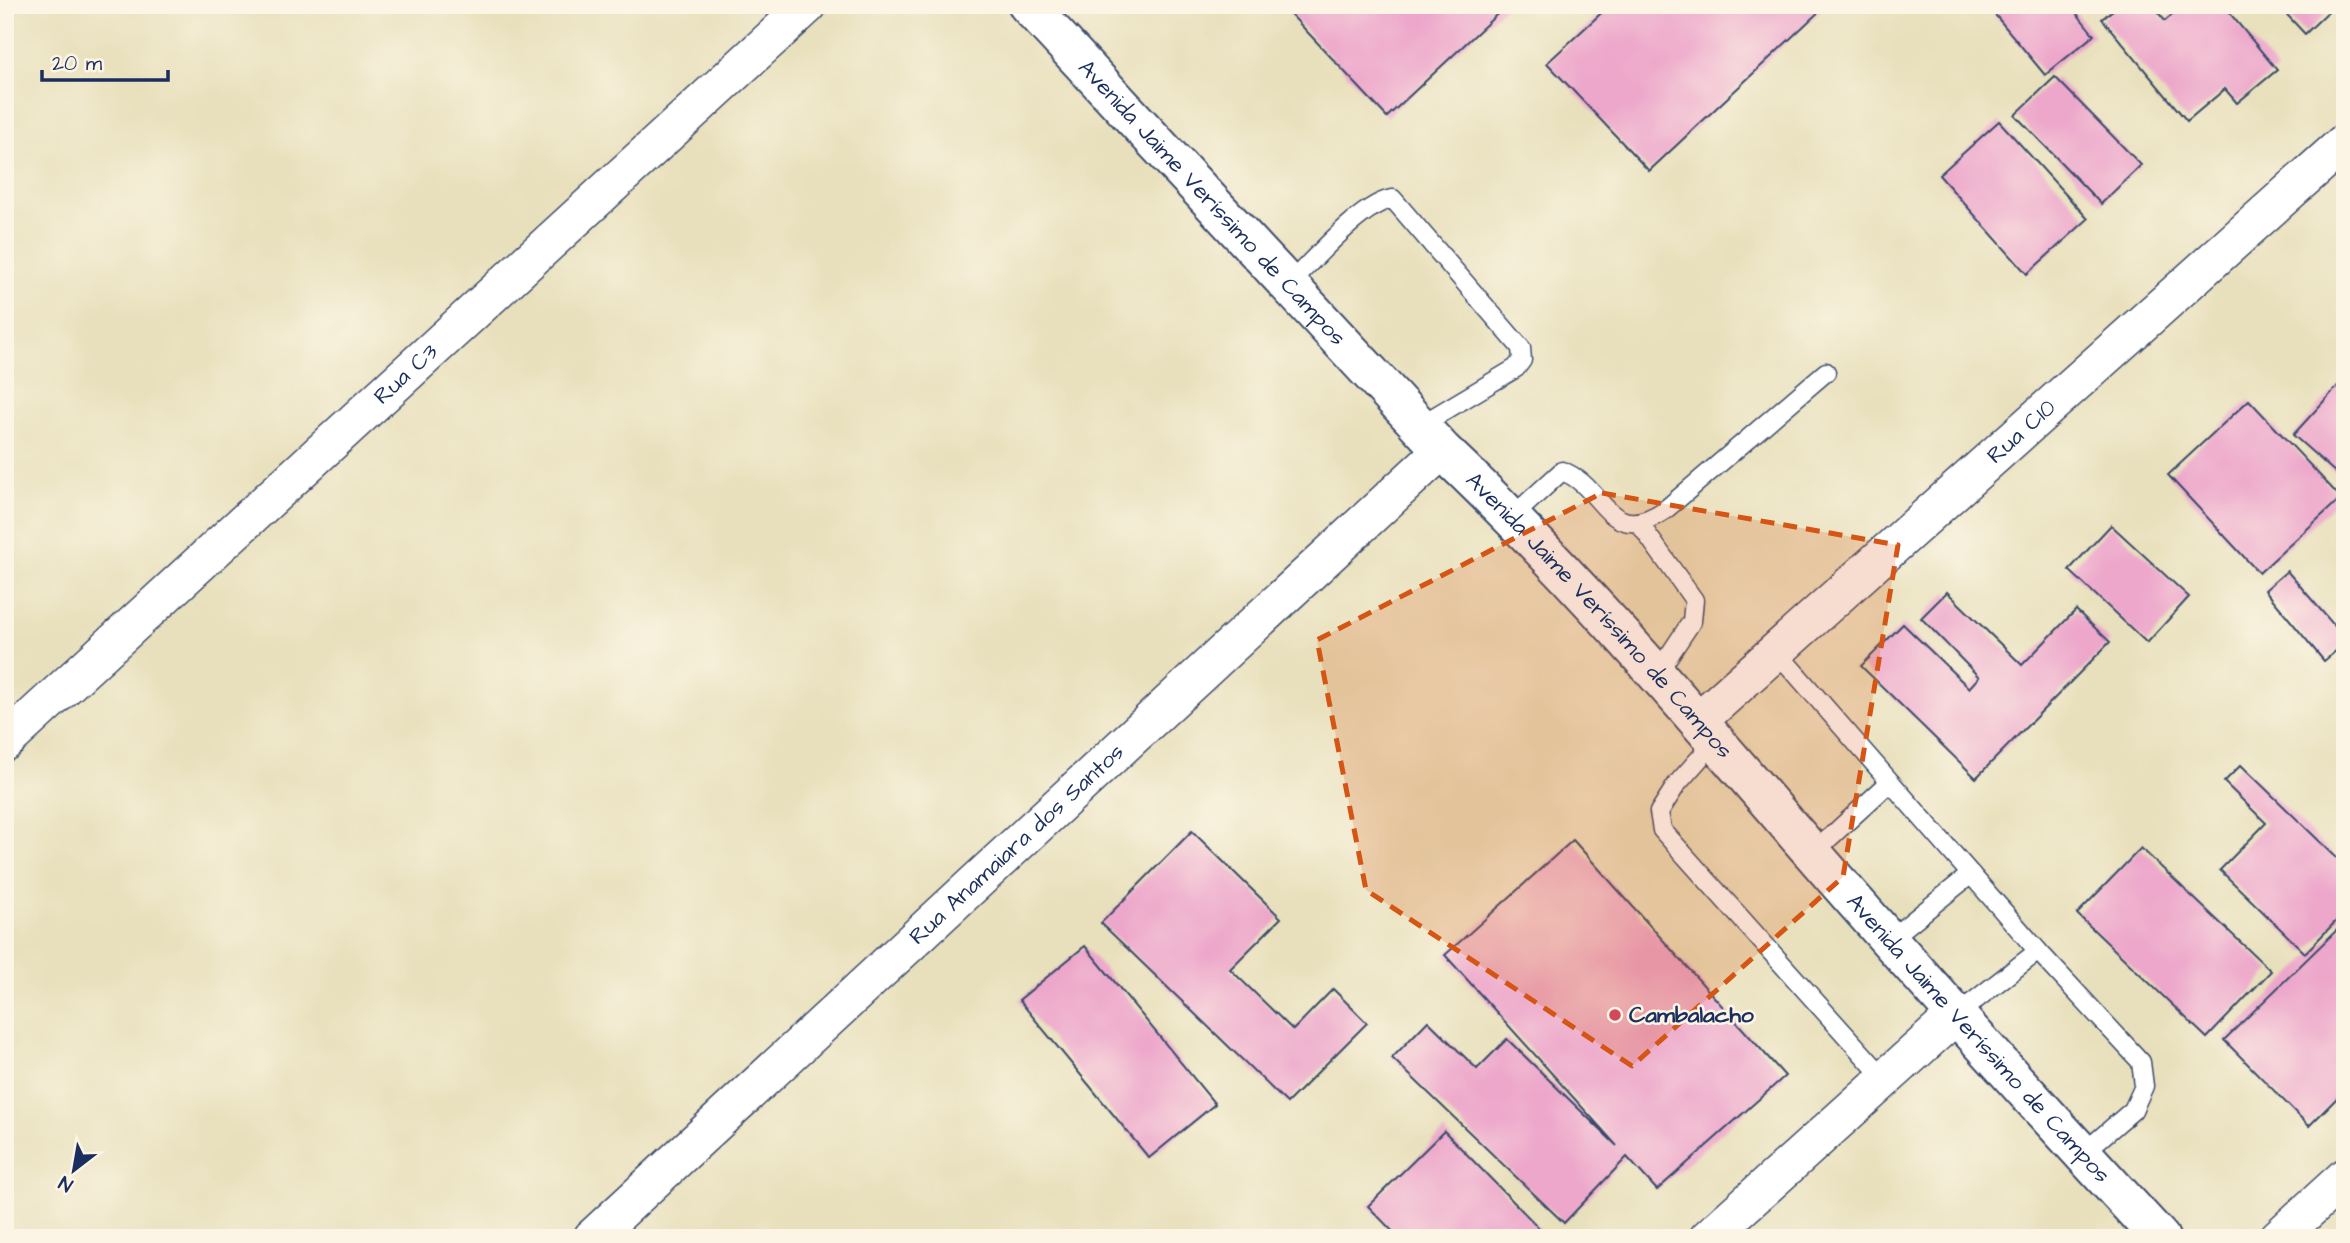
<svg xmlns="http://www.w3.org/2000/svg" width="2350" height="1243" viewBox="0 0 2350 1243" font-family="'Architects Daughter',sans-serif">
<rect width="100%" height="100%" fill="#fcf5e5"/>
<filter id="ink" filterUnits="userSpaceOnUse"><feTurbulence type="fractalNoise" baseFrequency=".0143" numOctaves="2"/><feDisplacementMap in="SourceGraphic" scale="14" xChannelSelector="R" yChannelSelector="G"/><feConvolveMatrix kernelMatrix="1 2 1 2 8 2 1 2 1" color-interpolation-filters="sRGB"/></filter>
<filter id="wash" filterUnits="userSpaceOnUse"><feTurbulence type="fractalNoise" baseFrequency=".00686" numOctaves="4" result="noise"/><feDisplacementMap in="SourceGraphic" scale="28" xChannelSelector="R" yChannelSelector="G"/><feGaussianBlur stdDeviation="1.57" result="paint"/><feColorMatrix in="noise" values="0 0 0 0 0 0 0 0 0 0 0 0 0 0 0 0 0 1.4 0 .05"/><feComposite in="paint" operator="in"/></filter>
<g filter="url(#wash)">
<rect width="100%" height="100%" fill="#e8e0bc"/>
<g id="blocks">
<g fill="#eda7cb">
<path d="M1282 5H1507L1387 117Z"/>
<path d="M1610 5H1820L1823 8 1649 171 1547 63Z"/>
<path d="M1987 5H2070L2094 35 2045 75Z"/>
<path d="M2119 5H2152L2165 21 2183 5H2223L2277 70 2237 103 2225 89 2187 121 2102 19Z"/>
<path d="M2278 5H2335L2305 34Z"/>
<path d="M2055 77 2141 165 2101 204 2015 115Z"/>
<path d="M1999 121 2088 219 2027 274 1939 175Z"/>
<path d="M2345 378V481L2293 435Z"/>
<path d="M2249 400 2341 498 2259 573 2168 475Z"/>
<path d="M2111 525 2189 597 2147 643 2069 570Z"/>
<path d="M2287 571 2345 638V643L2324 661 2265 590Z"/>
<path d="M1947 592 2022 665 2076 610 2110 642 1976 778 1861 666 1903 624 1969 688 1979 677 1921 618Z"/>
<path d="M2241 765 2345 866V912L2305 953 2220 870 2266 823 2224 782Z"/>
<path d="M1192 831 1281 918 1230 969 1293 1030 1333 989 1367 1023 1287 1103 1101 923Z"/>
<path d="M1573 840 1785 1076 1657 1190 1627 1157 1564 1223 1392 1058 1428 1021 1477 1069 1507 1039 1617 1146 1445 955Z"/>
<path d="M2141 848 2271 971 2207 1038 2077 914Z"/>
<path d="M2345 922V1090L2309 1126 2224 1040Z"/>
<path d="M1085 946 1215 1104 1149 1158 1019 1000Z"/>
<path d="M1444 1131 1545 1234 1541 1238H1399L1368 1206Z"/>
</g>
</g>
</g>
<g filter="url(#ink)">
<use href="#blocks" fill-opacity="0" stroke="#3a4a6c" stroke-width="2"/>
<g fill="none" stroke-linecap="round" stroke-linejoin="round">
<g stroke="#3a4a6c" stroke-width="21">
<g id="lane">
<path d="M1288 285C1310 264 1364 201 1393 199L1521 348 1522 360 1516 368 1419 426"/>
<path d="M1512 517 1562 471C1606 487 1607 548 1665 510L1826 372"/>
<path d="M1639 523 1694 600 1692 621 1656 675"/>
<path d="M1776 651 2038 951 2141 1062 2144 1086 2133 1110 2082 1154"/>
<path d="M1715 741 1677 784 1659 812 1662 830 1884 1078"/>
<path d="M1813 853 1890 782"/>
<path d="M1889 940 1971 874"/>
<path d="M1955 1016 2038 951"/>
</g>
</g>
<g stroke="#3a4a6c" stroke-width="40">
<g id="street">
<path id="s1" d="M1698 721 2345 142"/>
<path id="s2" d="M5 742 808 5"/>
<path id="s3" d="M592 1238 1442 450"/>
<path d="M1708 1238 1955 1016"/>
<path d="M2278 1238 2345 1177"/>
</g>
</g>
<g stroke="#3a4a6c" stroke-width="42">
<g id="secondary">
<path id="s4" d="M1028 5 1442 450C1583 583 1708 733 1836 880 1942 1001 2051 1120 2160 1238"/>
</g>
</g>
<use href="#lane" stroke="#fff" stroke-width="18"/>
<use href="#street" stroke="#fff" stroke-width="37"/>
<use href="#secondary" stroke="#fff" stroke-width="38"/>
</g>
</g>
<path fill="#d45514" fill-opacity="0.2" stroke="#d45514" stroke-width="5" stroke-dasharray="14 9" stroke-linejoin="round" d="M1602 493 1898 545 1843 877 1632 1066 1366 890 1317 640Z"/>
<circle fill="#d1495b" stroke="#fcf5e5" stroke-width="2.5" cx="1615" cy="1015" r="7"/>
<g text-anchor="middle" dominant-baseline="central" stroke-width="5" stroke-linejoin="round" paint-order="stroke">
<g font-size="23" fill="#1b2f5e" stroke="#fcf5e5">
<text stroke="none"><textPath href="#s4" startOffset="270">Avenida Jaime Veríssimo de Campos</textPath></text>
<text stroke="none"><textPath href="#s2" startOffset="544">Rua C3</textPath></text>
<text stroke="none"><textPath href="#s1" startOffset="434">Rua C10</textPath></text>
<text stroke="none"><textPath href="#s4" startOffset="836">Avenida Jaime Veríssimo de Campos</textPath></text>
<text stroke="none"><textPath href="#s3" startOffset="579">Rua Anamaiara dos Santos</textPath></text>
<text stroke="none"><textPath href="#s4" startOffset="1404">Avenida Jaime Veríssimo de Campos</textPath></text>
</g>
<g font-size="23" font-weight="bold" fill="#1b2f5e" stroke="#fcf5e5" text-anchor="start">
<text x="1629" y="1015">Cambalacho</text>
</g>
</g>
<rect width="2350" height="1243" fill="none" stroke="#fcf5e5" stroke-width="28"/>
<g transform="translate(74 1170) rotate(211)" stroke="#fcf5e5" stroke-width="5" paint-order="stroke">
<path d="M0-5L12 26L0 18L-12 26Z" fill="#1b2f5e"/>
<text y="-10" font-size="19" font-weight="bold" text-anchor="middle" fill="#1b2f5e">N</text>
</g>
<path d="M42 70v10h126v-10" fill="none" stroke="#1b2f5e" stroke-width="3.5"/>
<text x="52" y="70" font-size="21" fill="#1b2f5e" stroke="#fcf5e5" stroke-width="5" paint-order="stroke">20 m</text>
</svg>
